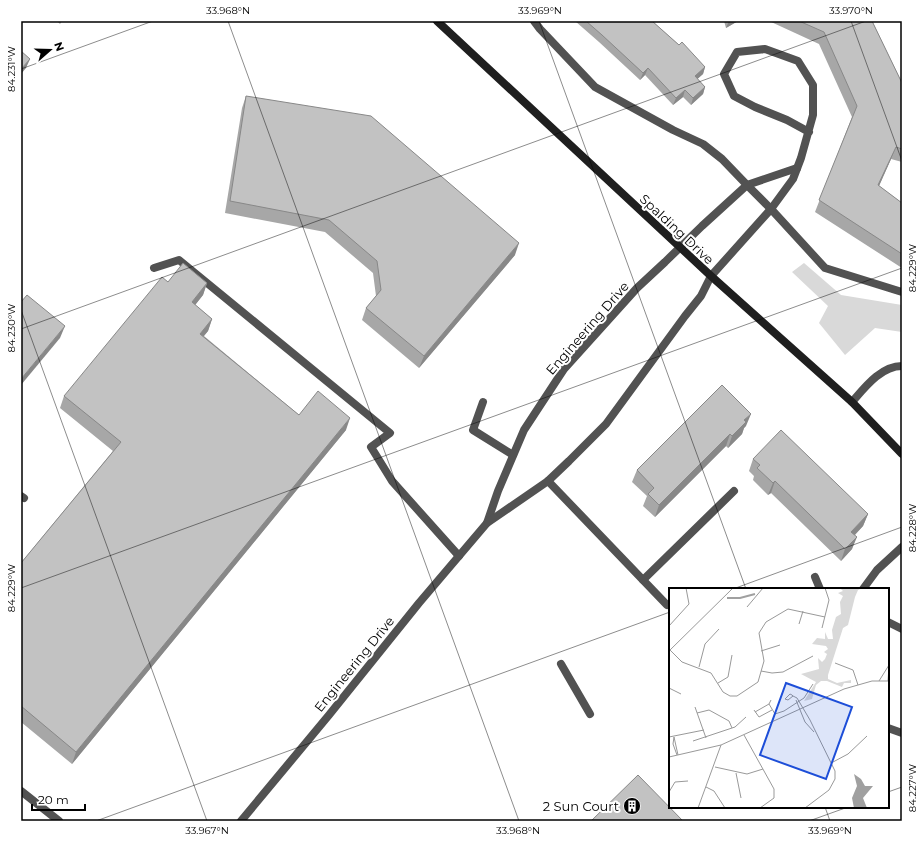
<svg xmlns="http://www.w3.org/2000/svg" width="923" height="842" viewBox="0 0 923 842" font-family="Montserrat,sans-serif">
<rect width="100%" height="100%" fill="#fff"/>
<path fill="#d9d9d9" d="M804 263 841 295 902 305V332L875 328 845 355 819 323 828 306 792 272Z"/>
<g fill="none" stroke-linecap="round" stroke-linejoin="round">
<g stroke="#525252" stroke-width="8">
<path d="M154 268 179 260 390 433 371 447 392 481 459 556"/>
<path d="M483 402 473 430 513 455"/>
<path d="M852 402C865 387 881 366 902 366"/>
<path d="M548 481 667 605"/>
<path d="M21 496 24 498"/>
<path d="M815 577 820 589"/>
<path d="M643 580 734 491"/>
<path d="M863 589 877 570 902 547"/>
<path d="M888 622 902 629"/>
<path d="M561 664 590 714"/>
<path d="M888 728 902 733"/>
<path d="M21 791 59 821"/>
</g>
<g stroke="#525252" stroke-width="8">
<path d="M534 21 540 29 595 87 673 130 703 144 722 159 747 185 771 209 825 268 902 292"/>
<path d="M487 523 498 491 524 430 564 369 637 288 665 262 702 226 747 185 797 168"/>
<path d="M241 821 329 715 419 603 487 523 548 481 569 461 606 424 685 316 701 296 711 276 771 209 793 179 801 158 813 115V85L798 61 765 49 737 52 724 74 734 96 755 107 787 120 809 132"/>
</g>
<path stroke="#1f1f1f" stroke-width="8" d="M437 21 711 276 852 402 902 454"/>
</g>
<g fill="#a7a7a7">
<path d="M57 21H62L60 24Z"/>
<path d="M575 21H652L679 45 705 67 703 74 697 79 705 87 703 94 691 105 683 97 673 105 645 75 640 80 599 42Z"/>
<path d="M724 21H738L726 28Z"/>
<path d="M769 21H872L902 83V162L891 159 879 186 902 203V268L815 212 852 117 819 44Z"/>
<path d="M246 96 515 255 419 368 362 320 366 308 376 296 373 273 325 232 225 213 242 108Z"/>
<path d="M207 283 203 295 195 305 212 319 208 331 204 336 299 415 346 430 72 764 21 722V563L113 451 60 408 64 396Z"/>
<path d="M746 426 744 428 742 434 728 448 726 446 655 517 643 506 647 496 632 482 637 470Z"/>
<path d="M753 459 868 514 863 526 855 535 852 549 841 561 771 493 768 495 753 480 754 476 749 471Z"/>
</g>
<g fill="#888">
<path d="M729 21H738L726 28Z"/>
<path d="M30 59 26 68 21 74V69Z"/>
<path d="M705 67 703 74 693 83 695 76Z"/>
<path d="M648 68 645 75 640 80 643 73Z"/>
<path d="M705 87 703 94 691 105 693 98Z"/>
<path d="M685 90 683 97 673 105 676 98Z"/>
<path d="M896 147 891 159 874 197 878 185Z"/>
<path d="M519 243 515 255 419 368 424 356Z"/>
<path d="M207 283 203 295 188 314 192 302Z"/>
<path d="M212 319 208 331 196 345 200 334Z"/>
<path d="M65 326 60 338 21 385V379Z"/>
<path d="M751 414 746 426 744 428 742 434 728 448 732 436 744 420Z"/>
<path d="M350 418 346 430 72 764 76 752Z"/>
<path d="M730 434 726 446 655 517 659 505Z"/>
<path d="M775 481 771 493 768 495 773 483Z"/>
<path d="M868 514 863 526 846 544 851 532Z"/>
<path d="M857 537 852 549 841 561 845 549Z"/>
</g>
<g fill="#c2c2c2" stroke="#888">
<path d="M586 21H652L679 45 682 42 705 67 695 76 705 87 693 98 685 90 676 98 648 68 643 73 602 35Z"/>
<path d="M799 21H872L902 83V149L896 147 878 185 902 203V254L819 200 857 106 824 32Z"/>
<path d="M21 51 30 59 21 69Z"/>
<path d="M246 96 371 116 519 243 424 356 366 308 381 290 377 261 329 220 230 201Z"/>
<path d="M183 263 207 283 192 302 212 319 200 334 299 415 318 391 350 418 76 752 21 706V563L121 442 64 396 162 277 168 282Z"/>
<path d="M27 295 65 326 21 379V302Z"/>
<path d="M722 385 751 414 744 420 746 422 732 436 730 434 659 505 648 494 654 488 637 470Z"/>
<path d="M781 430 868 514 851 532 857 537 845 549 775 481 773 483 757 468 760 465 753 459Z"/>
<path d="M638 775 683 821H591Z"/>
</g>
<path fill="none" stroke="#000" stroke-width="1" stroke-opacity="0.45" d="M228 21 519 821M539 21 746 589M851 21 902 161M21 69 153 21M21 310 207 821M21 329 866 21M21 588 902 268M733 589 902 527M888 792 902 787M825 807 830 821M96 821 670 612M809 821 848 807"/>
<defs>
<g id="building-disc" transform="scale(0.9)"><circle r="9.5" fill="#000" stroke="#fff"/><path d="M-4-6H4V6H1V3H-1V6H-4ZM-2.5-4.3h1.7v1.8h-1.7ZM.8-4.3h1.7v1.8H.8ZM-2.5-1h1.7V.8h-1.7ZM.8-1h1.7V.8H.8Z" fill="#fff"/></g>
</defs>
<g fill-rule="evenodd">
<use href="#building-disc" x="632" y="806"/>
</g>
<g text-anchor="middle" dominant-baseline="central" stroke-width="4" stroke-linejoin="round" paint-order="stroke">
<g font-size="13" fill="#000" stroke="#fff">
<text transform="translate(677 229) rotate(43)">Spalding Drive</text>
<text transform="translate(587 328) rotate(-49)">Engineering Drive</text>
<text transform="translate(354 664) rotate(-51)">Engineering Drive</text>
</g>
<g font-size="13" fill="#000" stroke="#fff" text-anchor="end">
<text x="619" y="806">2 Sun Court</text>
</g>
</g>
<g transform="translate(669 588)">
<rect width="220" height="220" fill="#fff"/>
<path d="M171 0H194L189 2 186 9 179 37 174 40 159 87V91L168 95 182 92V95H175L173 99 158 93H152L147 97 143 111 135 113 147 94 132 86 150 81 149 70 153 74 156 71 158 66 155 64 159 61 157 58 143 56 148 50 156 51V44L159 51H164L163 42 167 29 172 26 171 14 174 8 169 5 174 3Z" fill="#d9d9d9"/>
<path d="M185 186 192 191 196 198H204L194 210 198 220H185L183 210 188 198Z" fill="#a0a0a0"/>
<path fill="none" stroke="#a0a0a0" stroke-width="2" d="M58 10H71L86 6"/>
<path fill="none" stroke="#999" stroke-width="1" d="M78 19 94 0M130 36 134 23M0 38 20 16 17 0M153 40 160 12 156 0M0 61 13 74 42 85 54 104 61 108H68L89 94 95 73 90 45 97 34 119 21 156 29M0 63 64 0M92 63 111 57M166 75 184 82 189 97M30 79 36 56 50 41M92 83 103 85 114 84 144 68M210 93 220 77M219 93 220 78M49 95 59 89 63 67M0 100 12 106M124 108 119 112 116 111 121 106 123 107 124 108 128 110 141 132 166 183V191L160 202 136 220M127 112 136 134 145 144M100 116 106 126 115 123 135 110 144 96M26 119 37 150M85 122 90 129 103 122M86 124 100 116 102 112M28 125 40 122 60 133 63 140M75 147 105 201V210L91 220M0 149 35 142M5 149 4 156 8 167M5 149 9 167M24 153 66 139 77 129M0 169 52 157 175 101 203 93H220M164 174 179 166 198 148M46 179 78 186 94 181M67 185 72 210M37 199 45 203 56 220M0 204 6 194 19 193M29 220 52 157"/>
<path fill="#1d4ed8" fill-opacity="0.15" stroke="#1d4ed8" stroke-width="2" d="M117 95 183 119 157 191 91 167Z"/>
<rect width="220" height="220" fill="none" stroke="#000" stroke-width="2"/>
</g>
<rect width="923" height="842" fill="none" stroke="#ffffff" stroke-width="44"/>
<g transform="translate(50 50) rotate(70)" stroke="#ffffff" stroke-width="3" paint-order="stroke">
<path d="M0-3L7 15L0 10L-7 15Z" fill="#000000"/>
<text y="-6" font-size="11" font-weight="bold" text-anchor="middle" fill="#000000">N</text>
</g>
<path d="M32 804v6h53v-6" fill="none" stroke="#000000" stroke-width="2"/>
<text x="38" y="804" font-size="12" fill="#000000" stroke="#ffffff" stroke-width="3" paint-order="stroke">20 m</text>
<rect x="22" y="22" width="879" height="798" fill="none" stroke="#000" stroke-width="1.5"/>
<g font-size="10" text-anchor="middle" fill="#000">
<text x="228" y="14">33.968°N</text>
<text x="540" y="14">33.969°N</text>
<text x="851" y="14">33.970°N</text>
<text transform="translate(11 69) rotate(-90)" y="4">84.231°W</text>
<text transform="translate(912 268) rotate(-90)" y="4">84.229°W</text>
<text transform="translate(11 328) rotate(-90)" y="4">84.230°W</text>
<text transform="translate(912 528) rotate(-90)" y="4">84.228°W</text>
<text transform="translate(11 588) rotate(-90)" y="4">84.229°W</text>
<text transform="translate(912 788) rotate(-90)" y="4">84.227°W</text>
<text x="207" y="834">33.967°N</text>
<text x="518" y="834">33.968°N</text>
<text x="830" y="834">33.969°N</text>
</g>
</svg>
